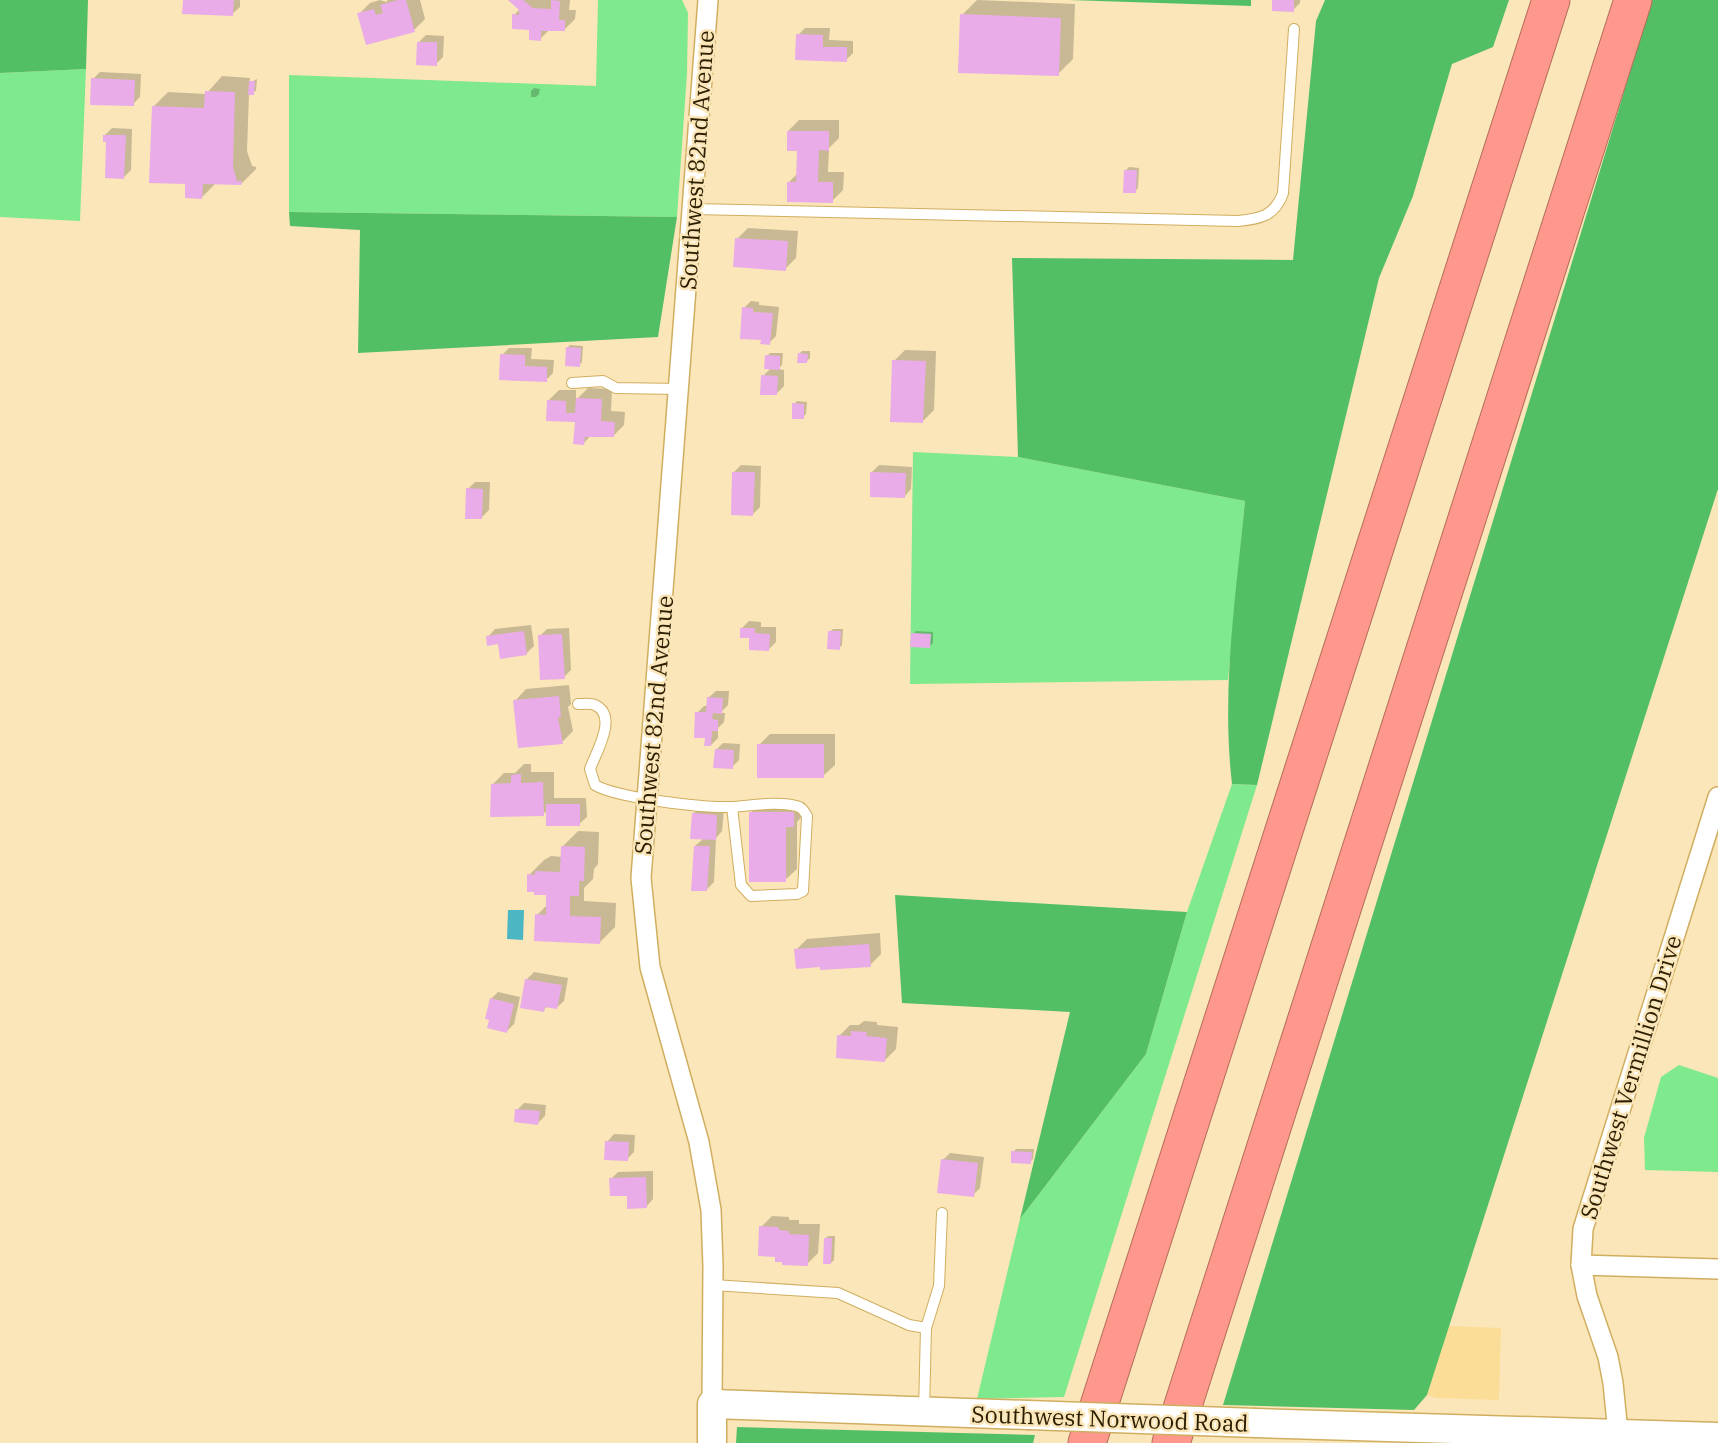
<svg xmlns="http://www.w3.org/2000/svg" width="1718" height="1443" viewBox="0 0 1718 1443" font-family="'IBM Plex Serif',serif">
<rect width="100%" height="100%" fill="#fae6b8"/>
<path fill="#fbdd98" d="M1449 1326 1501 1328 1499 1400 1436 1398 1427 1395Z"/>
<g fill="#7fe98d">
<path d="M598 0H682L688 13 687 73 677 217 289 212V75L596 86Z"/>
<path d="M86 69 80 221 0 217V73Z"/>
<path d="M913 452 1018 457 1245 501 1228 680 910 684Z"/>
<path d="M1232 784 1257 785 1064 1397 977 1399 1020 1219 1146 1054 1187 912Z"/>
<path d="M1679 1065 1718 1078V1172L1645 1170 1644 1138 1661 1077Z"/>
</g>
<g fill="#53bf65">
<path d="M0 0H88L86 69 0 73Z"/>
<path d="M1069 0H1251V6Z"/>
<path d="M1325 0H1509L1493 47 1452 64 1413 196 1379 278 1257 785 1232 784C1221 689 1236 596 1245 501L1018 457 1012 258 1293 260 1316 21Z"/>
<path d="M1652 0H1718V489L1427 1395 1414 1410 1223 1405Z"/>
<path d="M289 212 677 217 658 337 358 353 360 230 290 226Z"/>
<path d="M895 895 1187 912 1146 1054 1020 1219 1070 1012 902 1003Z"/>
<path d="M737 1427 1035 1435 1033 1443H736Z"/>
</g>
<path fill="#4cb6c3" d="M508 910H524L523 940 507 939Z"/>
<g fill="#0003">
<path d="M184 0H240V7L232 14Z"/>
<path d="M380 0 386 2 388 0H420L425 19 414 30 359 14 370 3Z"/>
<path d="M511 0H570L569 10H576L575 19 564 30 550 29 540 39 514 15 520 9Z"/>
<path d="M977 0 1075 4 1073 59 1058 74 962 15Z"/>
<path d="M1274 0H1300V3L1293 10Z"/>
<path d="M805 28H830L829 40 853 41V53L846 60 798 35Z"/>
<path d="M426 35 444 36 443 57 436 64 419 42Z"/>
<path d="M100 72 141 74 140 97 133 104 93 79Z"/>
<path d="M222 76 250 78 249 83 257 79 256 91 249 93 247 151 252 166 256 167V169L241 184 216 183 202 197 187 183 153 107 168 92 206 94Z"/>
<path d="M534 88 540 89 539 94 536 97H531V91Z"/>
<path d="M799 120H839V138L829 148 828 172H844L843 190 832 201 789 182 798 173 799 149 788 131Z"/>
<path d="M112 128 132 129 131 170 124 177 105 135Z"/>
<path d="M1129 167 1139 168 1138 188 1135 191 1126 170Z"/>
<path d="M748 228 798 231 796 258 785 269 737 239Z"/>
<path d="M751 301 759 302V305L779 307 776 336 769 343 744 308Z"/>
<path d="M570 345 583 346 582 362 579 365 567 348Z"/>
<path d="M509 348H532L531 359 554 360 553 373 546 380 502 355Z"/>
<path d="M905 350 936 351 934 410 923 421 894 361Z"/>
<path d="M802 351H810V358L807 361 799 354Z"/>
<path d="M770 353H783L782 365 778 369 784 370V386L777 393 763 376 771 368 767 356Z"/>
<path d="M588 388 612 389 611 411 625 412 624 425 613 436 591 435 584 443 577 421 548 401 559 390H576V400Z"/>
<path d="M797 401 807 402 806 414 803 417 794 404Z"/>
<path d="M741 465 761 466 760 507 753 514 734 472Z"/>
<path d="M879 465 912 467 911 489 904 497 872 472Z"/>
<path d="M475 482H490L489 510 482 517 468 489Z"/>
<path d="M749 621 761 622V627H776V642L769 649 742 628Z"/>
<path d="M531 625 534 646 527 653 488 637 495 629Z"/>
<path d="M569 628 571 670 564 677 540 636 547 629Z"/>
<path d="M833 629H843L842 645 839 648 830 632Z"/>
<path d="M916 631 933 632V643L930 646 913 634Z"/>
<path d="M569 685 571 704 568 707 573 731 562 742 515 701 526 689Z"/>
<path d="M716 691H729L728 705 720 713H725L724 722 718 728V738L711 745 697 713 704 706H708V698Z"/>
<path d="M770 734H835V765L823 776 759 745Z"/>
<path d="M723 743 740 744 739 760 732 767 716 750Z"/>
<path d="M524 764H531V772H554V798H586L587 817 579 824 548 810 543 814 493 784 504 773H515Z"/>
<path d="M762 801 804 802V814L797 822V869L785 880 751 813Z"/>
<path d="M700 807 724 809 722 831 716 838 714 882 707 889 695 846 704 838 693 814Z"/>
<path d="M578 831 599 832 598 864 594 869 593 879 584 888V901L616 903 615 927 600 942 537 915 548 904V893L529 875 544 860 551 856 562 857 563 846Z"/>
<path d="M880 933 881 954 870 965H821L796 950 807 939Z"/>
<path d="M534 972 568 978 564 1001 556 1008 548 1006 543 1010 527 979Z"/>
<path d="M498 992 520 997 514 1024 507 1031 491 999Z"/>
<path d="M864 1021 877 1022V1025L898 1027 896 1049 885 1060 839 1036 850 1025H859Z"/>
<path d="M524 1103 546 1105 545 1116 538 1123 517 1110Z"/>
<path d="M614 1134 635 1135 634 1152 627 1159 607 1142Z"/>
<path d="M1016 1149H1034L1033 1159 1030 1162 1013 1152Z"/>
<path d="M950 1153 984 1157 980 1188 973 1195 943 1160Z"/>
<path d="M653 1171V1199L646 1207 611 1179 618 1172Z"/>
<path d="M772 1216 789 1217V1220H799V1224H820L818 1253 807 1264 761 1227Z"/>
<path d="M828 1236H835L834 1260 831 1263 825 1239Z"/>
</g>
<g fill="#e9ace8">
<path d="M183 0H234L233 16 182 14Z"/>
<path d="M398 0H406L415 32 366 45 357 13 374 9 376 15 383 13 380 5Z"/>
<path d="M508 0H523L533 8 551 9V0L560 1 559 20H565V31H541V41L529 40V30L512 29V14L519 15V10Z"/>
<path d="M1272 0H1294V12L1272 11Z"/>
<path d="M960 14 1061 18 1059 76 958 73Z"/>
<path d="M796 34 823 35V47H847V62L795 60Z"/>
<path d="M417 42H437V66L416 65Z"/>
<path d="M91 78 135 80 134 106 90 105Z"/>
<path d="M249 81H255L254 95H248Z"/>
<path d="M205 91 235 92 233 167 237 181H242L241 185 203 184 202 199 185 198V184L149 183 152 106 204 108Z"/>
<path d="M787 131H829V151L819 150 818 182H833V203L787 202V182H796L797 151H787Z"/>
<path d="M103 135H126L124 179 105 178 106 142H103Z"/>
<path d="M1124 170H1137L1136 193H1123Z"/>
<path d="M735 238 788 241 786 271 733 267Z"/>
<path d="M742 307 753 308V312L773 313 770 345 760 344 761 340 740 339Z"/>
<path d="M566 347 581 348 580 367 565 366Z"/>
<path d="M798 353 808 354 807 363H797Z"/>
<path d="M500 354 525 355V366L547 367V382L499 380Z"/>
<path d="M765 355 780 356V370L764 369Z"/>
<path d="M892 360 926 361 923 423 890 422Z"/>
<path d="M761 375 778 376 777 395H760Z"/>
<path d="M576 398 602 399 601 421 615 422 614 437H585L584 445 573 444 575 422 546 421 547 400 566 401V413H575Z"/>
<path d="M792 403 804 404V419H792Z"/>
<path d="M732 472H755L753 516 731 515Z"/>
<path d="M870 472 906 473 905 498 870 497Z"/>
<path d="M466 488 483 489 482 519H465Z"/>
<path d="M740 628H755V633L770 634 769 651 749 650V638H740Z"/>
<path d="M524 631 527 655 500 659 498 644 487 646 486 636Z"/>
<path d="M828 631H841L840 650 827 649Z"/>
<path d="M911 633 931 634 930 648 910 647Z"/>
<path d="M562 634 565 679 540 680 538 635Z"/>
<path d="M559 696 561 717H558L563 744 518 748 513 700Z"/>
<path d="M707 697 723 698 722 714 713 713 712 719 718 720V731H712L711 746H704L705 738H694L695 712H706Z"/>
<rect x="757" y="744" width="67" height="34"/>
<path d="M715 749 734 750 733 769 713 768Z"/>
<path d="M521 774V783L543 782 544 816 490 817 491 784 511 783V775Z"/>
<rect x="546" y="804" width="34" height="22"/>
<path d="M749 812H794V827H786V882H749Z"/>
<path d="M692 813 717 815 716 840 690 839Z"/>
<path d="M561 846 585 847 584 881H579V896H570V916L601 917 600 944 534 941 535 914 546 915V895H534V892H527V874L535 875V871L560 872Z"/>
<path d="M694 846H710L707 891H691Z"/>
<path d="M869 944 871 967 820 970V967L796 969 794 949Z"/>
<path d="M525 979 562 985 557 1009 545 1007 544 1012 520 1008Z"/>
<path d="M490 998 514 1004 507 1033 487 1028 489 1020 485 1019Z"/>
<path d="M851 1031 867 1032 866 1036 887 1038 885 1062 836 1058 837 1035 851 1036Z"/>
<path d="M515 1109 540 1111 538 1125 514 1122Z"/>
<path d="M605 1141 629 1142 628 1161 604 1160Z"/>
<path d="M1011 1151 1032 1152 1031 1164 1011 1163Z"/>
<path d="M941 1159 978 1163 974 1197 937 1193Z"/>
<path d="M646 1177 647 1208 627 1209V1196H610L609 1178Z"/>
<path d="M759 1226 779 1227V1230L789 1231V1234L809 1235 808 1266 782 1265V1262H775V1257L758 1256Z"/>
<path d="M824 1238H832L831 1264H823Z"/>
</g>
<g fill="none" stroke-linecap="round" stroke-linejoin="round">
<g stroke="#d0ae60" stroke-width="12">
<g id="lane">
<path d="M692 209 1238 221C1260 219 1275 216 1283 193L1294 29"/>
<path d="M572 383 603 381 616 388 679 389"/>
<path d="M578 704C583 704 591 703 595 705 619 716 595 754 590 769L595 785C617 798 703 808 730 807 750 806 776 801 796 806 802 807 804 811 807 816L803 891 797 894 751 896 741 885 732 807"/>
<path d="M713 1285 838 1293 909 1325 926 1328"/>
<path d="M924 1411 926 1328 939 1286 942 1213"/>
</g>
</g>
<g stroke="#d0ae60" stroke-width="22">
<g id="street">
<path d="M708 0 641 878 650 967 699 1142 711 1210 713 1266 712 1404"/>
<path d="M1581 1265 1718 1269"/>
<path d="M1619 1443 1613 1383 1608 1357 1587 1296 1581 1265 1583 1229 1718 797"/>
</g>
</g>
<g stroke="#d0ae60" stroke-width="31">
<g id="secondary">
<path d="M1256 1423 1718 1437"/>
<path d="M712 1443V1404L1028 1415"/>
</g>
</g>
<g stroke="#b46d5b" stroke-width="39">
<g id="highway">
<path d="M1087 1443 1551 0"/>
<path d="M1171 1443 1633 0"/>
</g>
</g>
<use href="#lane" stroke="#fff" stroke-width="10"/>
<use href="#street" stroke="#fff" stroke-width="19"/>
<use href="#secondary" stroke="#fff" stroke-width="28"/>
<use href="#highway" stroke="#fe978c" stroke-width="37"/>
<g stroke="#d0ae60" stroke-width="31" stroke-linecap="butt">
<path id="secondary-bridge" d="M1028 1415 1256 1423"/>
</g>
<use href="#secondary-bridge" stroke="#fff" stroke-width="28"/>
</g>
<g text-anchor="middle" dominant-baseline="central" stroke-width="5" stroke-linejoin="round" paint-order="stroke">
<g font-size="23" fill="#2b1e00" stroke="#fae6b8">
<text transform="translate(696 160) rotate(-86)">Southwest 82nd Avenue</text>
<text transform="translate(653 725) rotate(-85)">Southwest 82nd Avenue</text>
<text transform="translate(1630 1077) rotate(-73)">Southwest Vermillion Drive</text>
<text transform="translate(1110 1418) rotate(2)">Southwest Norwood Road</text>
</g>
</g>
</svg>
